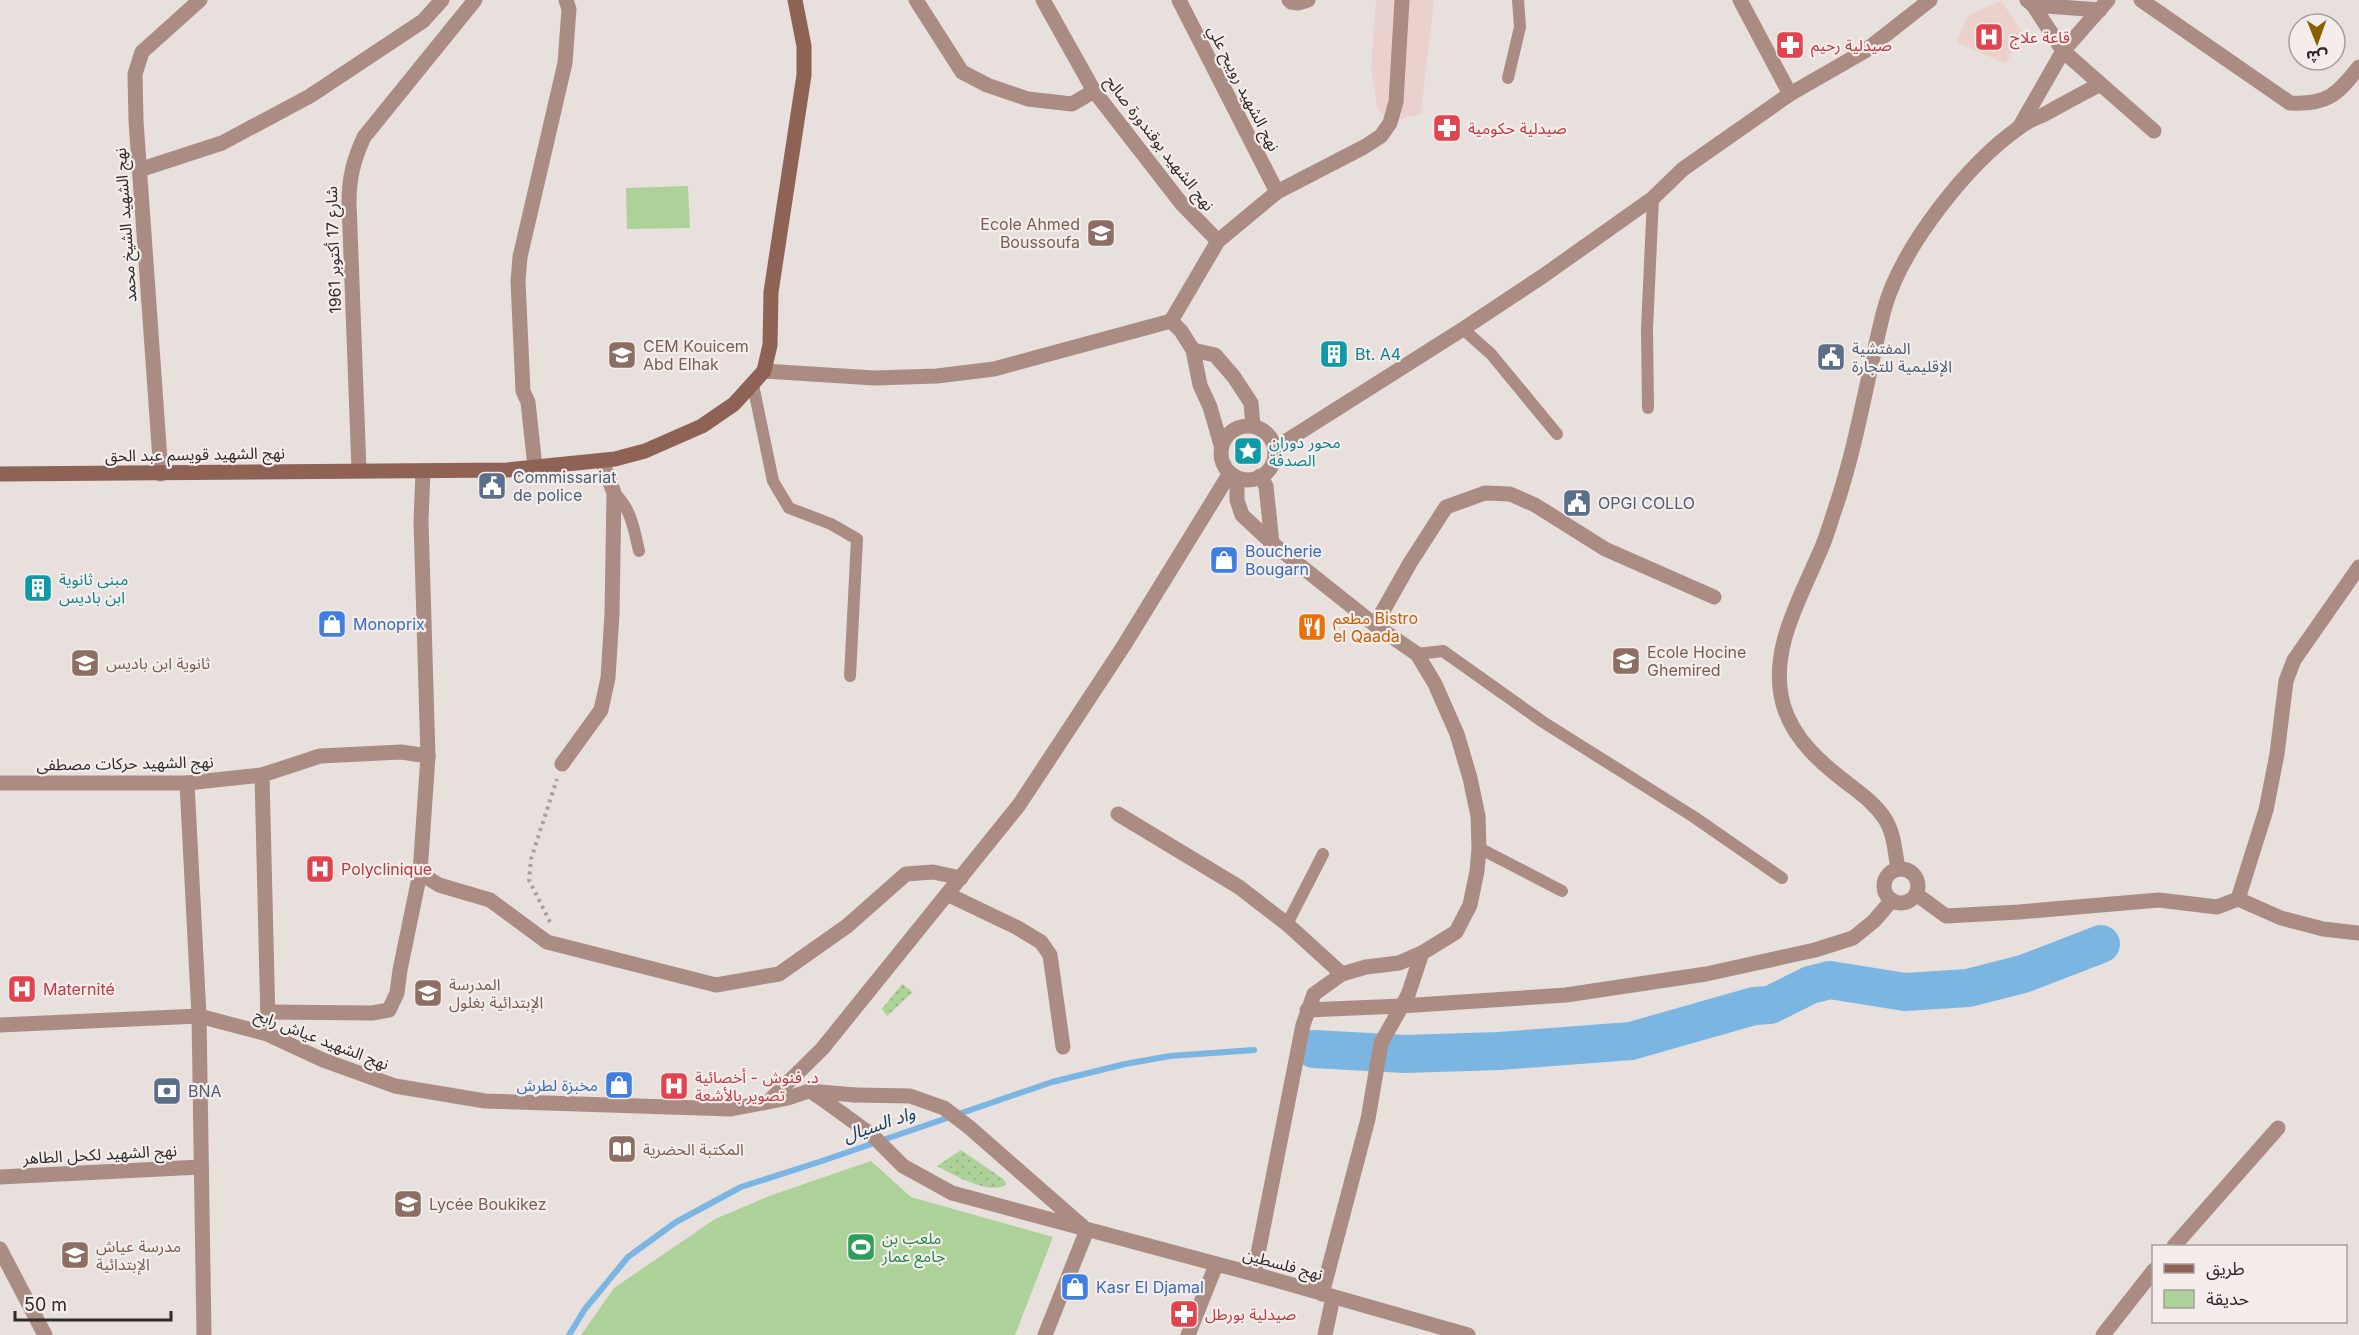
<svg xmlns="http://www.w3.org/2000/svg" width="2359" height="1335" viewBox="0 0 2359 1335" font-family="Inter,'Noto Sans Arabic',sans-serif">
<defs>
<pattern id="grass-dots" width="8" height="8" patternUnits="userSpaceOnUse" patternTransform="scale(1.5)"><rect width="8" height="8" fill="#add299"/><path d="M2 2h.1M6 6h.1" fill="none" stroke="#95b484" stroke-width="1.8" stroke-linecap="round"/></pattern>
</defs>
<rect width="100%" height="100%" fill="#e7e0dd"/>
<path fill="#ebd1ce" d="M1376 0H1434L1421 114 1390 121 1378 110 1371 68Z"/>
<path fill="#ebd1cb" d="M2001 1 2022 32 2006 64 1957 42 1968 15Z"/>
<g fill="url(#grass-dots)">
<path d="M902 984 913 992 887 1016 882 1009Z"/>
<path d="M961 1150 1003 1179 1006 1183 1004 1186C987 1194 952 1174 937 1166Z"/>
</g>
<g fill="#add299">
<path d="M688 186 690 228 627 229 626 188Z"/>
<path d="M871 1161 911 1197 1053 1237 1015 1335H581L614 1288 715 1219 772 1195Z"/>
</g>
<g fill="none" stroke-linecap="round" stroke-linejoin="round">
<path stroke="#7bb6e3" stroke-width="6" d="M569 1335 585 1309 628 1257 676 1222 741 1187 822 1161 1052 1082 1125 1064 1170 1056 1254 1050"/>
<path stroke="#7bb6e3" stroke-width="38" d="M1314 1049 1405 1054 1499 1051 1631 1041 1754 1006 1770 1005 1810 985 1830 980 1905 992 1968 988 2023 974 2101 944"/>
<path stroke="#a6a09e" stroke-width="4" stroke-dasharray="3 4.5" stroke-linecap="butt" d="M550 922 529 880 531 859 557 779"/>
<g stroke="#ab8c83" stroke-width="12">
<path d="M1508 78 1520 27 1518 0"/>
<path d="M1463 329 1491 354 1557 434"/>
<path d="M753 385 773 481 789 508 831 524 857 539 850 676"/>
<path d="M1648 408 1647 329 1653 198"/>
<path d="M614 493C631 508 634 529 639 551"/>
<path d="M1417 654 1443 651 1543 722 1694 817 1782 878"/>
<path d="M1479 848 1562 891"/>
<path d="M1287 924 1323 854"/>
</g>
<g stroke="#ab8c83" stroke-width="15">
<path d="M916 0 962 72 987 85 1028 99 1072 104 1094 91"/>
<path d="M1043 0 1094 91 1181 203 1218 241"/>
<path d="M1179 0 1277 192"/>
<path d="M1289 0 1291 2 1298 3 1308 0"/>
<path d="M1740 0 1790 94"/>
<path d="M2108 0 2063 51 2154 131"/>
<path d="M2141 0 2290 103C2327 105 2337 95 2359 67"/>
<path d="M2033 5 2100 10"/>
<path d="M2020 126 2063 51 2033 5 2027 0"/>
<path d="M139 170 222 143 310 96 423 21 442 0"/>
<path d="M1171 321 1181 331 1193 350 1200 385 1210 407 1221 445"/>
<path d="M1193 350 1215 355 1234 377 1251 403 1253 426"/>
<path d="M764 371 874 378 937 376 994 369 1171 321 1218 241 1277 192 1364 147 1381 136 1390 123 1396 102 1402 0"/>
<circle cx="1248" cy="453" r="27"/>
<path d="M1275 448 1463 329 1543 276 1653 198 1683 169 1790 94 1865 51 1930 0"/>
<path d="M535 467 528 402 523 391 518 281 520 257 565 63 569 9 566 0"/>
<path d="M359 470 349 202C349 177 354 159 364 137L475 0"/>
<path d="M161 474 136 121 135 74 142 52 200 0"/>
<path d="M1260 476 1266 486 1272 543"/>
<path d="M1237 478V500L1242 515 1272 543 1375 625 1417 654 1435 684 1457 734 1470 778 1478 816 1479 848 1477 871 1470 905 1456 932 1422 953 1399 963 1366 967 1342 974 1314 994 1303 1025 1254 1274"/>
<path d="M1375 625 1410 563 1446 507 1485 493 1510 494 1535 505 1605 549 1714 597"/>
<path d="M562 764 601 710 608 678 612 614 614 493 602 461"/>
<path d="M262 775 268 1022"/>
<path d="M0 783H187L262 775 320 756 401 752 428 756"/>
<path d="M187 783 199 1016 204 1335"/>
<path d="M1118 814 1239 887 1287 924 1342 974"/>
<circle cx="1901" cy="886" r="17"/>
<path d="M1898 869C1895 852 1894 833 1885 819 1876 805 1864 796 1851 786 1823 765 1793 740 1783 704 1769 652 1798 603 1818 556 1825 542 1829 527 1834 512 1857 446 1867 377 1884 310 1901 248 1967 164 2020 127 2027 121 2037 118 2045 114 2063 104 2081 94 2099 85"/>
<path d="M420 873 439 885 490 900 547 942 716 985 779 974 847 926 906 874 933 872 961 878"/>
<path d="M947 894 1016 927 1041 942 1050 955 1063 1047"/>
<path d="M1916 894 1946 916 2019 912 2159 900 2217 907 2238 899 2266 810 2277 754 2286 681 2294 660 2359 567"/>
<path d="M2238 899 2281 918 2323 929 2359 933"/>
<path d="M1307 1010 1401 1006 1566 995 1706 974 1815 950 1853 938 1874 921 1892 900"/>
<path d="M269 1012 372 1013 389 1010 397 993 400 970 420 873 428 756 421 521 423 471"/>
<path d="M0 1025 199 1016 267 1034 323 1060 395 1086 485 1101 731 1109 788 1098 809 1091"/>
<path d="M855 1095 910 1096 944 1108 969 1127 1082 1226"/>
<path d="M768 1102 822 1049 1019 805 1123 647 1230 473"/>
<path d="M843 1114 873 1136 903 1166 952 1193 1254 1274 1468 1335"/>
<path d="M0 1177 201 1167"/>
<path d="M2174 1246 2278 1128"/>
<path d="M0 1249 45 1335"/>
<path d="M1322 1294 1368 1119 1381 1043 1408 995 1422 953"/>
<path d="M1045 1335 1087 1230"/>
<path d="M1188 1335 1216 1265"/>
<path d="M1325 1335 1333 1297"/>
<path d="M2103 1335 2154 1270"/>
</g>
<g stroke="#ab8c83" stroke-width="15">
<path d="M809 1091 855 1095"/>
<path d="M812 1092 843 1114"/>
</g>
<path stroke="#8f6256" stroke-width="15" d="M0 474 507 470 615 459 645 451 702 426 734 404 764 371 770 345 771 292 804 75V46L795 0"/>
</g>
<defs>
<g id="hospital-square" transform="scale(1.5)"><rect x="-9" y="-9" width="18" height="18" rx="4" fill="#e0444e" stroke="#f4edeb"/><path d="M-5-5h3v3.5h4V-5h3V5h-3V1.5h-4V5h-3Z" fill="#fff"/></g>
<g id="pharmacy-square" transform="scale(1.5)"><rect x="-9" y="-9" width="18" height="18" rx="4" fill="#e0444e" stroke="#f4edeb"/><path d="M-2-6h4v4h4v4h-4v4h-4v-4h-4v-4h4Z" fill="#fff"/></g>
<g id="school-square" transform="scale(1.5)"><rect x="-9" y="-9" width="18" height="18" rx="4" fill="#8d6e63" stroke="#f4edeb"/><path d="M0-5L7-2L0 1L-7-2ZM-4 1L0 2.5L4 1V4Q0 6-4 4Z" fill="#fff"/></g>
<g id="building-square" transform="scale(1.5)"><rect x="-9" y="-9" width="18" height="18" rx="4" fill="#0f9aa8" stroke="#f4edeb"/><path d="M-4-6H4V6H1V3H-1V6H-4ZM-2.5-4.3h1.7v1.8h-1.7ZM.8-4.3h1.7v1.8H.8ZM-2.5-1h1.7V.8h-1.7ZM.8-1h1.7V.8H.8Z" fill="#fff"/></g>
<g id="civic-square" transform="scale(1.5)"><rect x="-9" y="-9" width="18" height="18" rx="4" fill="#5c6f8a" stroke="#f4edeb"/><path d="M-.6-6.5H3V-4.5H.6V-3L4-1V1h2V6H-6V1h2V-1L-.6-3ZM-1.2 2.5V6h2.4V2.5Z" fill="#fff"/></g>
<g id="sight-square" transform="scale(1.5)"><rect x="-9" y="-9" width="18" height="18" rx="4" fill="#0f9aa8" stroke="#f4edeb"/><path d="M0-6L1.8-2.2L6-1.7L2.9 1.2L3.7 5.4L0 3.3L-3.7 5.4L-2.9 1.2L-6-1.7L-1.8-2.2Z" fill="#fff"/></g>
<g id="shop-square" transform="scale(1.5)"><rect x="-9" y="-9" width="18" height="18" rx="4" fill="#3f7fe0" stroke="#f4edeb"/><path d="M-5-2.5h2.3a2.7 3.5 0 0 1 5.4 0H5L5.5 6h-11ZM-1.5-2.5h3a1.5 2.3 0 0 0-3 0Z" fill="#fff"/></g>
<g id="restaurant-square" transform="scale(1.5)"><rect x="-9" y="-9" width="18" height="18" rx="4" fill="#e8710a" stroke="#f4edeb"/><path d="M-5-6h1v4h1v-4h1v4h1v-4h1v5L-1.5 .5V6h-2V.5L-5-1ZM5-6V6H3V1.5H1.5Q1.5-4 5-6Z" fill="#fff"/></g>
<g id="bank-square" transform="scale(1.5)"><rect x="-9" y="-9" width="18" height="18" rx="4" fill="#5c6f8a" stroke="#f4edeb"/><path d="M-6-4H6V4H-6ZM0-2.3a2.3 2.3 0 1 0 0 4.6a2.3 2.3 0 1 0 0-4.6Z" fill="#fff"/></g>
<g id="library-square" transform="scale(1.5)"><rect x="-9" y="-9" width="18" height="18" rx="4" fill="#8d6e63" stroke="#f4edeb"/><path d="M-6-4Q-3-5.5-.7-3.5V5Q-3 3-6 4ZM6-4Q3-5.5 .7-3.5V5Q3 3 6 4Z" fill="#fff"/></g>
<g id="stadium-square" transform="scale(1.5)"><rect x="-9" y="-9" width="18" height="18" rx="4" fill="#2e9e5b" stroke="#f4edeb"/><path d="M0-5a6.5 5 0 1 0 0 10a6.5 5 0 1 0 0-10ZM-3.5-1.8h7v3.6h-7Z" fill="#fff"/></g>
</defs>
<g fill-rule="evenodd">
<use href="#hospital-square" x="1989" y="37"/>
<use href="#pharmacy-square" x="1790" y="45"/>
<use href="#pharmacy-square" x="1447" y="128"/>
<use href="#school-square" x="1101" y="233"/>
<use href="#building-square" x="1334" y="354"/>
<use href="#school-square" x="622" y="355"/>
<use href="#civic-square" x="1831" y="357"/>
<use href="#sight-square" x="1248" y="451"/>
<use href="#civic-square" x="492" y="486"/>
<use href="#civic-square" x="1577" y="503"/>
<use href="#shop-square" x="1224" y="560"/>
<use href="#building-square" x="38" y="588"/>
<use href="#shop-square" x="332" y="624"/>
<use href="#restaurant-square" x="1312" y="627"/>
<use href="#school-square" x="1626" y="661"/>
<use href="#school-square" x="85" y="663"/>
<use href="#hospital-square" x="320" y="869"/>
<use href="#hospital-square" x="22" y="989"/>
<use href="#school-square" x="428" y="993"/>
<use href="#shop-square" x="619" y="1085"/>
<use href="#hospital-square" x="674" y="1086"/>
<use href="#bank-square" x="167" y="1091"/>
<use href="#library-square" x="622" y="1149"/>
<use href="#school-square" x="408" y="1204"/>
<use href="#stadium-square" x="861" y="1247"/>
<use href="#school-square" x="75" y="1255"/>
<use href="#shop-square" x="1075" y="1287"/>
<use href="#pharmacy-square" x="1184" y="1314"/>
</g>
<g text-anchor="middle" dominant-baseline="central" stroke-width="4.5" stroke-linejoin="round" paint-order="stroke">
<g font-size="16" fill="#be3a42" stroke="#f4edeb" text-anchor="start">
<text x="2010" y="37">قاعة علاج</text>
<text x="1811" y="45">صيدلية رحيم</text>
<text x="1468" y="128">صيدلية حكومية</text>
<text x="341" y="869">Polyclinique</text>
<text x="43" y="989">Maternité</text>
<text x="695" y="1077">د. فنوش - أخصائية<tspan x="695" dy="18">تصوير بالأشعة</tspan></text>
<text x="1205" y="1314">صيدلية بورطل</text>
</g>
<g font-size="16" fill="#2e2b2a" stroke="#f4edeb">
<text transform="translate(1244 88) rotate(63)">نهج الشهيد رويبح علي</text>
<text transform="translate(1160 143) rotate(52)">نهج الشهيد بوقندورة صالح</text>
<text transform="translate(125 225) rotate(-94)">نهج الشهيد الشيخ محمد</text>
<text transform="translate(333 250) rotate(-92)">شارع 17 أكتوبر 1961</text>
<text transform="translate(195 454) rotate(-1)">نهج الشهيد قويسم عبد الحق</text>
<text transform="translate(125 763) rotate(-1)">نهج الشهيد حركات مصطفى</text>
<text transform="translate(322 1039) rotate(21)">نهج الشهيد عياش رابح</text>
<text transform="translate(100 1154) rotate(-3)">نهج الشهيد لكحل الطاهر</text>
<text transform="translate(1283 1264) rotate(15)">نهج فلسطين</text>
</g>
<g font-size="16" fill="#785e54" stroke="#f4edeb" text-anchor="start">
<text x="1080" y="224" text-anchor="end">Ecole Ahmed<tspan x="1080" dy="18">Boussoufa</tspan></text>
<text x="643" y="346">CEM Kouicem<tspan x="643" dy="18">Abd Elhak</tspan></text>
<text x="1647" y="652">Ecole Hocine<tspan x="1647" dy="18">Ghemired</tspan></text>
<text x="106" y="663">ثانوية ابن باديس</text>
<text x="449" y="984">المدرسة<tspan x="449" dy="18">الإبتدائية بغلول</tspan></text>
<text x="643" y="1149">المكتبة الحضرية</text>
<text x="429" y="1204">Lycée Boukikez</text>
<text x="96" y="1246">مدرسة عياش<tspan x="96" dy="18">الإبتدائية</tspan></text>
</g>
<g font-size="16" fill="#4e5e75" stroke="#f4edeb" text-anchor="start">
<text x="1852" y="348">المفتشية<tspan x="1852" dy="18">الإقليمية للتجارة</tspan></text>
<text x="513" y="477">Commissariat<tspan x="513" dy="18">de police</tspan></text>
<text x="1598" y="503">OPGI COLLO</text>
<text x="188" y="1091">BNA</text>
</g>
<g font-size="16" fill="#0d838f" stroke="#f4edeb" text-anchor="start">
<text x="1355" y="354">Bt. A4</text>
<text x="1269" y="442">محور دوران<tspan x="1269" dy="18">الصدفة</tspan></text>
<text x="59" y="579">مبنى ثانوية<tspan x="59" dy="18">ابن باديس</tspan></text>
</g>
<g font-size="16" fill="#366cbe" stroke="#f4edeb" text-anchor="start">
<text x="1245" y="551">Boucherie<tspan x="1245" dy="18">Bougarn</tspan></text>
<text x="353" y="624">Monoprix</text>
<text x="598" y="1085" text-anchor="end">مخبزة لطرش</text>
<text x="1096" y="1287">Kasr El Djamal</text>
</g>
<g font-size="16" fill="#c56008" stroke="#f4edeb" text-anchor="start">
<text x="1333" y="618">مطعم Bistro<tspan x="1333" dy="18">el Qaada</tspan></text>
</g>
<g font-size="16" fill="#27864d" stroke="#f4edeb" text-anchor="start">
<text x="882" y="1238">ملعب بن<tspan x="882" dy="18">جامع عمار</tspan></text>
</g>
<g font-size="18" font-style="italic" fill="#144160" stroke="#f4edeb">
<text transform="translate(879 1124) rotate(-19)">واد السيال</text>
</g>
</g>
<rect x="2152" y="1245" width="195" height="78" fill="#f4edeb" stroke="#a59f9e" stroke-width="1.5"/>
<rect x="2164" y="1264" width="30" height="9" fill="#8f6256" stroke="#a59f9e" stroke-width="1.5"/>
<text x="2206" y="1275" font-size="18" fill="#2e2b2a">طريق</text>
<rect x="2164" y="1290" width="30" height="18" fill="#add299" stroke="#a59f9e" stroke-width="1.5"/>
<text x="2206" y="1305" font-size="18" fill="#2e2b2a">حديقة</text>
<g transform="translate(2317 42) rotate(179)"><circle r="28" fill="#f4edeb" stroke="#a59f9e" stroke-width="1.5"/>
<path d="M0-4.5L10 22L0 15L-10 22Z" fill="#895f00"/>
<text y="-9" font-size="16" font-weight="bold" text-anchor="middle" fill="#2e2b2a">ش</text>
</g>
<path d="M15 1311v9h156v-9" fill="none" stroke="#2e2b2a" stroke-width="3"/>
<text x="24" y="1311" font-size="18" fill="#2e2b2a" stroke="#f4edeb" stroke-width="4.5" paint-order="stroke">50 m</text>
</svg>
